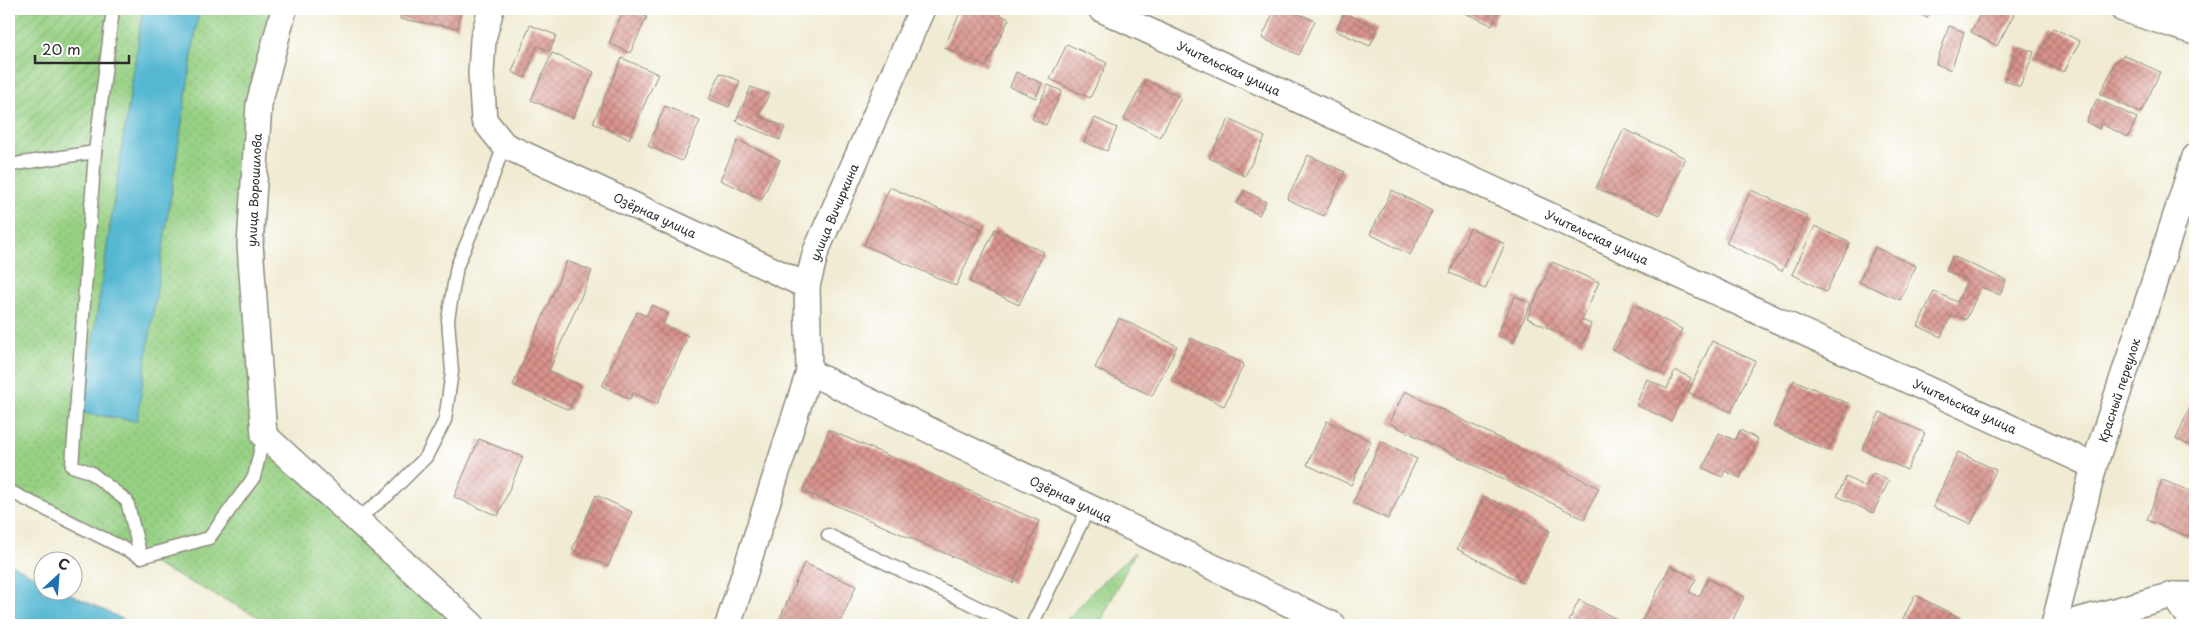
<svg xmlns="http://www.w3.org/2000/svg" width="2204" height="634" viewBox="0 0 2204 634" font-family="'Playpen Sans',sans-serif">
<defs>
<pattern id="grass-dots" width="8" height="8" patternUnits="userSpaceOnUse" patternTransform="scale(1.25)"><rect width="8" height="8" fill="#96d083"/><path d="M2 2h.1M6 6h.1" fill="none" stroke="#81b371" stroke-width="1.8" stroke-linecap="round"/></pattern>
<pattern id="garden-furrows" width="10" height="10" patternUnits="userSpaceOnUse" patternTransform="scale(1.25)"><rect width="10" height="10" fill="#96d083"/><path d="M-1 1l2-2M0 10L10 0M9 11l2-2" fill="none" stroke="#81b371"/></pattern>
<pattern id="building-cross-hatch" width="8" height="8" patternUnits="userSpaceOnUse" patternTransform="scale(1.25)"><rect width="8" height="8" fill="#d9938b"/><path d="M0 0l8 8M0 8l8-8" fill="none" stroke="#b07872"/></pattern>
</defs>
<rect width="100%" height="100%" fill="#fff"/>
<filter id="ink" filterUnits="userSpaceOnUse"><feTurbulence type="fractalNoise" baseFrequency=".02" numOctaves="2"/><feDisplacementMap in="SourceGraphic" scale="10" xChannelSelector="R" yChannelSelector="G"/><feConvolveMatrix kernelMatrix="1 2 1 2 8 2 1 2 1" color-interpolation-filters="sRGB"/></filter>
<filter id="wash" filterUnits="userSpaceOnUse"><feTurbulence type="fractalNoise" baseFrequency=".0096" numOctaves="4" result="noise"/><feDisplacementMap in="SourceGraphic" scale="20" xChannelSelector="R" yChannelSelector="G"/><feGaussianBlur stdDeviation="1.12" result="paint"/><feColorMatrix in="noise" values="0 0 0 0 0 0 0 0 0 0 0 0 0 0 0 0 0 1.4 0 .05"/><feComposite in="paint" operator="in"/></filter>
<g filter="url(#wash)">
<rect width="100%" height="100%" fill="#f0ebd2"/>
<g fill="url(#grass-dots)" stroke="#607e57">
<path d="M113 9H143L82 412 136 421 199 9H284L259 104 264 435 472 625H275L9 491V165Z"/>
<path d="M1135 552 1099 625H1062L1098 586Z"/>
</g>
<path fill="url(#garden-furrows)" stroke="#607e57" d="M9 9H113L95 152 9 165Z"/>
<g fill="#54b7d2" stroke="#40717e">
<path d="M143 9H199L137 421 82 413Z"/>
<path d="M9 563 42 580V592H66L135 625H9Z"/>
</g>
<g id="blocks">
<g fill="url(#building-cross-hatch)">
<path d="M402 9H461L458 28 400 19Z"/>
<path d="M624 9 647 17 630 53 609 43Z"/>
<path d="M962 9H988L1009 19 986 67 944 47Z"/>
<path d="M1275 9H1288L1315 21 1299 55 1262 38Z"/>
<path d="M1469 9H1499L1492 25 1467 14Z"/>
<path d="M1909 9H1931L1927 18Z"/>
<path d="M1983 9H2004L2014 14 1997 46 1971 32Z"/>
<path d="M1344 13 1378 28 1370 46 1336 31Z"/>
<path d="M530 25 556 35 550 51 537 46 525 78 512 72Z"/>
<path d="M1949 26 1964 32 1951 70 1936 64Z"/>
<path d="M2053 28 2080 41 2064 72 2037 59Z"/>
<path d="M1067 44 1107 63 1090 98 1050 79Z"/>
<path d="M2018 46 2034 52 2020 87 2004 80Z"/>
<path d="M552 53 594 72 573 118 531 100Z"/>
<path d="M2124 55 2160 72 2141 113 2100 94 2116 61Z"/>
<path d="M622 58 658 74 629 139 593 123Z"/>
<path d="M1016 72 1042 83 1036 98 1010 87Z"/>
<path d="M720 73 740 81 729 107 709 99Z"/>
<path d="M1145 79 1181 98 1160 137 1124 119Z"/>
<path d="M1048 85 1062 91 1046 125 1032 119Z"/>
<path d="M751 87 769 94 759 116 785 127 780 140 736 121Z"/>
<path d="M2097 99 2137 118 2128 137 2101 124 2099 129 2086 122Z"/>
<path d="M665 106 700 121 682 161 648 146Z"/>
<path d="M1095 118 1117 128 1107 151 1084 142Z"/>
<path d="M1229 119 1265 137 1245 176 1209 158Z"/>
<path d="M1624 129 1685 158 1660 215 1596 188Z"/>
<path d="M738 140 780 160 762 199 720 180Z"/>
<path d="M1308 155 1345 172 1324 216 1287 199Z"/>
<path d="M890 187 982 229 956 286 864 245Z"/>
<path d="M1244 190 1266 202 1259 215 1237 204Z"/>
<path d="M1392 190 1432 211 1410 255 1370 234Z"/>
<path d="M1751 190 1808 216 1782 271 1726 243Z"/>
<path d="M1815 226 1850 243 1826 292 1792 274Z"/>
<path d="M1470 228 1505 244 1485 289 1450 273Z"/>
<path d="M995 229 1044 252 1019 305 970 282Z"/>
<path d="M1875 247 1916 266 1900 300 1859 282Z"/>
<path d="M1952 256 2006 280 2000 295 1981 287 1966 320 1952 314 1941 337 1918 326 1934 291 1957 302 1967 280 1946 271Z"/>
<path d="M567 261 592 271 549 371 580 385 569 410 513 385Z"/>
<path d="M1552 262 1599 282 1582 320 1591 324 1583 344 1527 318Z"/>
<path d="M1515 296 1531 303 1513 343 1497 335Z"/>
<path d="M652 305 668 313 663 324 688 336 657 404 633 393 630 399 602 386 637 312 646 316Z"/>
<path d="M1634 305 1682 329 1661 373 1612 349Z"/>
<path d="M1119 318 1177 346 1152 396 1095 368Z"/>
<path d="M1191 338 1244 364 1224 406 1171 380Z"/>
<path d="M1712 341 1755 361 1731 412 1688 392Z"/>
<path d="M1675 370 1691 378 1671 421 1636 405 1647 379 1667 389Z"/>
<path d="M1794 380 1849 404 1828 451 1773 426Z"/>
<path d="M1405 391 1599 488 1584 519 1389 423Z"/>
<path d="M2195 395V448L2176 439Z"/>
<path d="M1880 412 1925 433 1907 470 1862 449Z"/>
<path d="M1327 421 1371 441 1351 485 1307 465Z"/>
<path d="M829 430 1039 521 1013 583 803 491Z"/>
<path d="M1740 430 1758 439 1740 478 1725 471 1722 477 1703 468 1719 433 1735 440Z"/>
<path d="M479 439 523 457 498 516 454 497Z"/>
<path d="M1381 441 1417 459 1388 519 1353 503Z"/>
<path d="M1958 452 1996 470 1971 524 1933 507Z"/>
<path d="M1873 473 1889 481 1873 513 1837 496 1846 477 1866 487Z"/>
<path d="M2162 480 2195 493V539L2147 520Z"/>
<path d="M596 495 632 512 608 566 572 550Z"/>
<path d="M1484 496 1550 531 1523 583 1457 549Z"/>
<path d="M804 563 856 586 839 625H777Z"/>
<path d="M1670 566 1696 579 1689 592 1699 597 1708 579 1744 597 1730 625H1640Z"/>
<path d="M1915 595 1960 618 1956 625H1900Z"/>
<path d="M1579 600 1629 625H1578L1569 621Z"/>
</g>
</g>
</g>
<g filter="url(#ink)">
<use href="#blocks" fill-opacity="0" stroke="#8e8b7e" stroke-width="1"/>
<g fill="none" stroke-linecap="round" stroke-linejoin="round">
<g stroke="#8e8b7e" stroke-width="15">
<g id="service">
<path d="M113 9 95 152 72 466 90 472 127 501 141 557"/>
<path d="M9 165 95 152"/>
<path d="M9 491 141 557 209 538 254 477 264 435"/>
<path d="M356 520 388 495 426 457 445 420 452 372 448 319 457 266 482 207 504 145"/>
<path d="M828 535 1014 625"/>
<path d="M1032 625 1089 507"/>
</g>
</g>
<g stroke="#8e8b7e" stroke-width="28">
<g id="minor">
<path d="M284 9 259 104 250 245 264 435 472 625"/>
<path d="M491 9 483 39 481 73 484 120 504 145 807 286"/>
<path d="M1101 9 2094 466"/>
<path d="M2123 9 2195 32"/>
<path d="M809 372 1333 625"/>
<path d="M2173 595 2194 625"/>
<path d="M728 625 809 372 807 286 816 251 922 9"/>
<path d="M2054 625 2094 466 2195 157"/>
<path d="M2062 625 2173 595H2195"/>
</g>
</g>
<use href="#service" stroke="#fff" stroke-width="12"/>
<use href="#minor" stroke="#fff" stroke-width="25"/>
</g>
</g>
<g text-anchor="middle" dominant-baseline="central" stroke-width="4.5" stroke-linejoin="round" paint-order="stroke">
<g font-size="12" fill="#2b2b2b" stroke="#fff">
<text transform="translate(1229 68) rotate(25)">Учительская улица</text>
<text transform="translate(254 190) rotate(-87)">улица Ворошилова</text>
<text transform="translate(834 212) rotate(-67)">улица Вичиркина</text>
<text transform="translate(655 215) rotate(25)">Озёрная улица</text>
<text transform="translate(1597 237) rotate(25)">Учительская улица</text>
<text transform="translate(2119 390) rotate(-72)">Красный переулок</text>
<text transform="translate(1965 406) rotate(25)">Учительская улица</text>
<text transform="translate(1071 499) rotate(26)">Озёрная улица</text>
</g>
</g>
<rect width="2204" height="634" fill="none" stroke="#fff" stroke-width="30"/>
<g transform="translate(58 576) rotate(26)"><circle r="24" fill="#ffffff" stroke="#aaaaaa"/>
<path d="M0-4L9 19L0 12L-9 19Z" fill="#1f6fb2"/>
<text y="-8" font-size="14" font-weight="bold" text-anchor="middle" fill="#2b2b2b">С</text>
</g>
<path d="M35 55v8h94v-8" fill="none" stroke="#2b2b2b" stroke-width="2.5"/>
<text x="42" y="55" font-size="15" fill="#2b2b2b" stroke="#ffffff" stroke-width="4" paint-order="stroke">20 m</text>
</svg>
